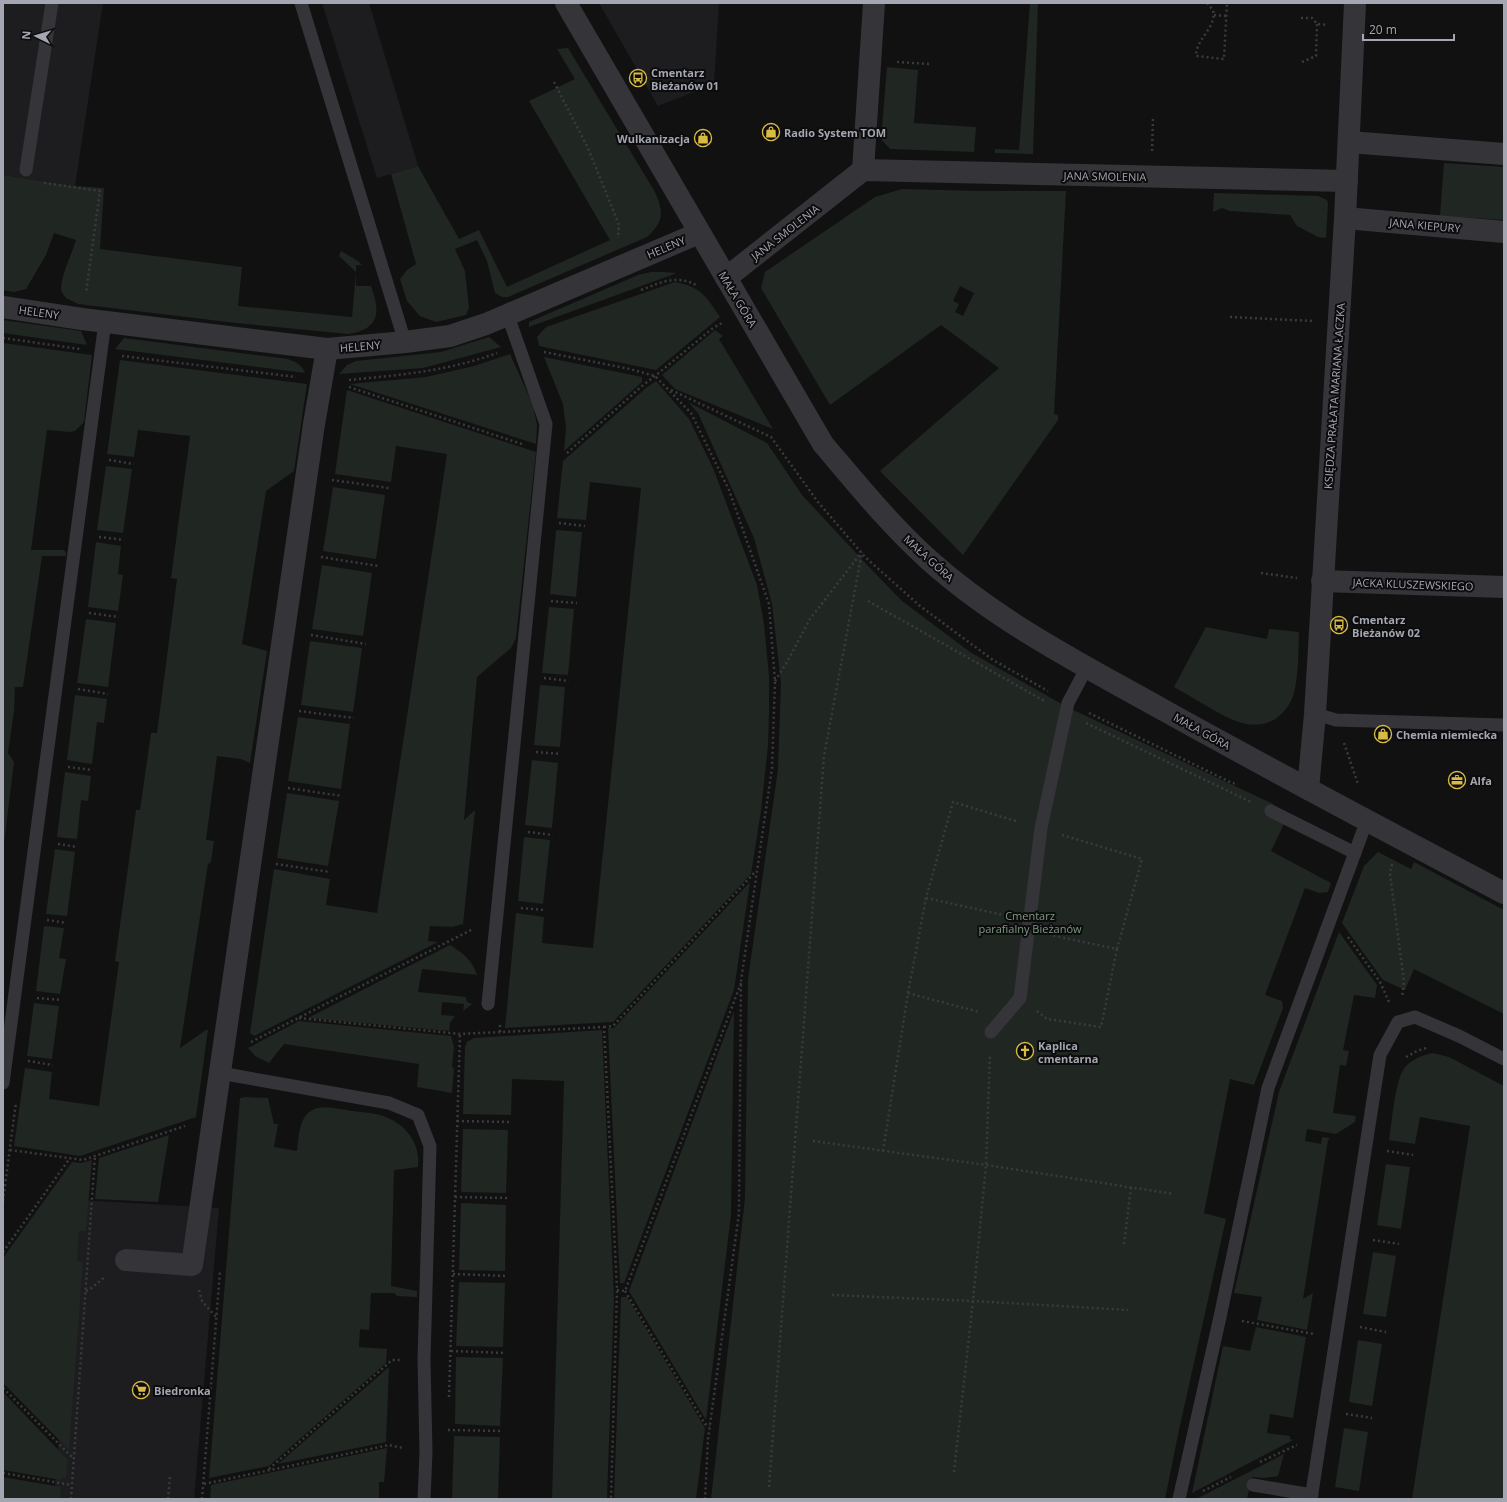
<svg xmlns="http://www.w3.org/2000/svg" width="1507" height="1502" viewBox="0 0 1507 1502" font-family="'Open Sans',sans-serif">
<rect width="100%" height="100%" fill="#111112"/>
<g fill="#1d1d1f">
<path d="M3 3H103L75 186 3 175Z"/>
<path d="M322 3H369L418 166 377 178Z"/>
<path d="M599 3H719L714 84 658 106Z"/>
<path d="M78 1200 219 1208 194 1499H54Z"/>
</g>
<g fill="#202621" fill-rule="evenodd">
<path d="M1030 3H1038L1033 154 995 153V149L1019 150Z"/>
<path d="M568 48 655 192C664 213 664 221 647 237L508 297H502L495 293 487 261 477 240 455 249 465 271 469 308 466 315 436 322 420 316 407 301 400 279 407 270 416 264 391 174 418 166 459 239 479 230 507 287 610 240 529 101 575 79 557 49Z"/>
<path d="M887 67 918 70 914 123 976 127 974 152 890 149 881 139Z"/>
<path d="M1444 163 1504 167V220L1440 216Z"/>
<path d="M3 175 75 186 104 188 100 249 242 267 238 306 352 317 356 272 339 256 341 251 358 261 362 265H356V286H371C376 301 383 321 363 330 359 332 353 333 348 334L236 323 78 304 66 298 61 291C61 274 71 257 76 240L54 233 46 255 26 289 14 292 3 290Z"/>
<path d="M902 189 979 191H1066L1054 414 1058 415V420L963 555 880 471 999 368 941 325 830 405 761 288 765 272 875 197ZM960 286 974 293 963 316 955 312 959 304 953 301Z"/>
<path d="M1214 193 1318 196 1327 200 1328 203 1326 238 1318 237 1297 226 1290 215 1230 211 1222 208 1213 212Z"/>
<path d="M651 272H663L677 273 529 327V322L638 275Z"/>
<path d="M675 282C701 287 706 296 720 317L656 370 539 346 537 337 546 327Z"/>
<path d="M3 320 81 331 87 345 3 333Z"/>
<path d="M715 330 723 336 719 339 773 429 675 389 662 375Z"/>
<path d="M489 337 501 347 423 368 339 374 347 365 356 361 441 352Z"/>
<path d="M124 338 288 359C296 362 302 365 305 373L115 349Z"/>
<path d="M3 343 92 355 84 422 75 431 70 432 47 430 31 550H64L66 553V556H42L23 687H15L14 711 8 753 14 762 3 851Z"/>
<path d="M510 354 533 405 537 425 536 444 350 384 426 377 474 366Z"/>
<path d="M544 357 642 377V382L564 451 566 428 563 404Z"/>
<path d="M120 360 307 384 294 471 266 491 242 644 267 651 250 763 241 759 217 756 206 840 214 841 211 862 208 864 180 1048 206 1030H208L196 1117 80 1156 14 1146 25 1068 52 1072 49 1099 99 1106 119 962 115 961 136 810H140L151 733H157L177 579 171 578 190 436 138 430 134 457 107 454Z"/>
<path d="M656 381 689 419 713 468 757 585 764 624 769 676V713L768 746 761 811 751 874 613 1022 505 1028 516 913 544 917 542 943 593 948 641 488 590 482 586 520 557 518 563 461 646 388Z"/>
<path d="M347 390 536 452 516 638 511 648 477 677 464 820 475 810 463 924 452 927 430 926 428 941 438 942 254 1036 250 1033 274 869 330 879 326 905 377 913 447 454 396 446 391 482 335 474Z"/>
<path d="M688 402 767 443 802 495 870 568 902 601 970 652 1067 707 1273 804 1270 817 1284 824 1271 851 1331 883 1328 892 1319 893 1305 888 1265 995 1282 1001 1283 1008 1254 1085 1230 1079 1204 1213 1226 1219 1179 1430 1165 1499H711L745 1198 748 979 778 769 781 683 772 604 754 538 698 413Z"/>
<path d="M106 466 132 469 123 533 97 530Z"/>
<path d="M333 487 385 495 376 559 323 551Z"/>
<path d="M556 530 582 532 576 597 550 594Z"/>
<path d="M96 542 121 546 118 574 123 575 118 611 88 607Z"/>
<path d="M322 565 372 573 363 636 312 629Z"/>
<path d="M549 607 574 609 568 675 542 673Z"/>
<path d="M86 619 116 623 108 687 77 683Z"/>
<path d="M1206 627 1267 639 1269 629 1299 632C1298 652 1299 678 1293 696 1283 723 1258 731 1233 720 1213 711 1194 698 1174 687Z"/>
<path d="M310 641 362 648 353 712 301 705Z"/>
<path d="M540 685 565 687 560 747 534 745Z"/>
<path d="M75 695 107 699 104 723 97 722 92 764 67 760Z"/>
<path d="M298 717 350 724 341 789 288 781Z"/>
<path d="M532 760 558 763 552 828 525 825Z"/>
<path d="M65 772 91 776 88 801 81 800 77 839 57 837Z"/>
<path d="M287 793 339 801 328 866 277 858Z"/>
<path d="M524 837 550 840 543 904 518 901Z"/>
<path d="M55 849 75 852 67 916 46 914Z"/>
<path d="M1378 852 1411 869 1414 862 1504 910V1014L1414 969 1405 990 1383 980 1342 923 1364 866Z"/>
<path d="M750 882 734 990 624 1283H620L608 1028H614Z"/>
<path d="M44 926 64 928 59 958 66 959 60 994 36 991Z"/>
<path d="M1339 932 1377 985 1375 998 1354 995 1343 1050 1349 1051 1346 1066 1340 1065 1333 1113 1356 1116 1355 1122 1336 1134 1307 1129 1305 1141 1321 1144 1322 1137 1330 1138 1328 1140 1303 1299 1313 1293 1307 1330 1257 1320 1262 1297 1234 1293 1279 1092Z"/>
<path d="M450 945C463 953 472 960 477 975L422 969 418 992 466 997 467 1002 472 1004 463 1011 464 1004 442 1002 441 1015 455 1016 450 1023 449 1031 308 1018Z"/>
<path d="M34 1003 59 1006 52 1059 27 1056Z"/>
<path d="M734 1011 731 1215 706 1420 629 1291Z"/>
<path d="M299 1021 451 1036 454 1047 452 1067 454 1068 452 1093 417 1087 419 1064 284 1044 269 1063 255 1056 248 1048Z"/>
<path d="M602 1030 614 1297 607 1499H552L564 1081 512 1079 511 1115 463 1114 465 1047 467 1042 474 1038Z"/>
<path d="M1433 1053 1449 1057 1504 1086V1499H1412L1470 1126 1420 1117 1415 1144 1389 1140C1392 1122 1395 1075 1407 1065 1415 1058 1423 1055 1433 1053Z"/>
<path d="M245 1097 268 1098 274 1124H278L274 1147 297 1151C299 1138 298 1119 311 1111 321 1104 335 1109 347 1110 357 1112 370 1112 380 1115 404 1122 421 1142 418 1167L394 1170 391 1286 417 1291V1297L397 1296 394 1293H371L369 1330 360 1329 359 1347 387 1349 386 1363 269 1466 209 1478 240 1098Z"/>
<path d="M463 1129 508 1130 506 1193 461 1192Z"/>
<path d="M169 1135 158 1202 95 1199 99 1158Z"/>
<path d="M92 1160 86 1231H79L77 1261 83 1262 69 1450 3 1383V1258L72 1162 81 1163Z"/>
<path d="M1386 1164 1410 1167 1401 1229 1377 1225Z"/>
<path d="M461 1203 506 1205 505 1271 459 1270Z"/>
<path d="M1373 1252 1396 1256 1386 1317 1363 1314Z"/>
<path d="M459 1282 505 1283 503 1347 456 1346Z"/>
<path d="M621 1297H627L705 1428 696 1499H614Z"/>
<path d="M1256 1327 1306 1337 1293 1418 1270 1414 1267 1433 1290 1436V1439L1293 1440 1192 1493 1223 1346 1250 1351Z"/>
<path d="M1358 1340 1382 1344 1372 1406 1349 1402Z"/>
<path d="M456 1357 503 1358 500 1426 455 1424Z"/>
<path d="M389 1367 386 1442 278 1464Z"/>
<path d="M3 1392 68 1460 66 1478H62L61 1480 3 1470Z"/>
<path d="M1344 1428 1368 1432 1359 1491 1335 1487Z"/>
<path d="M454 1436 500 1437 498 1499H452Z"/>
<path d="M387 1448 384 1482H379V1499H210L211 1485Z"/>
<path d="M1284 1454 1278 1476 1264 1478 1252 1477 1247 1499H1196Z"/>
<path d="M3 1477 61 1487 60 1499H3Z"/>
</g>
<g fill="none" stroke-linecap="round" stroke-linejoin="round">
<g stroke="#3b3b3f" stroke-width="2.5" stroke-dasharray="2 3" stroke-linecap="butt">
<path d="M1207 3 1213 10C1217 28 1196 38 1196 56L1224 59 1227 3"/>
<path d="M1214 15 1226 16"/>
<path d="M1301 18H1312L1317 24 1328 25"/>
<path d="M897 62 930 64"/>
<path d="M1302 62 1316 56 1317 24"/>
<path d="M554 82 588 148 619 225 618 238"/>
<path d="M1152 151 1153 117"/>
<path d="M44 183 100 191 86 293"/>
<path d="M641 290C662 282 677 274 698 286"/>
<path d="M1230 317 1313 321"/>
<path d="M3 338 80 349"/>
<path d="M544 352 630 369 655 376 691 413 729 490 769 604 775 681 772 768 741 981 739 1213 708 1439 705 1499"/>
<path d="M122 356 296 377"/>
<path d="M349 380C399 375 449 371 497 353"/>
<path d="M349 387 522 444"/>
<path d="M671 390 771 437 818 502 865 557 920 606 993 660 1048 691"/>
<path d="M567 453 642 386 655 376 713 328 722 323"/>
<path d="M109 460 134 464"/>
<path d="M332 480 389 488"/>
<path d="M559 523 585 526"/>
<path d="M99 537 124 540"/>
<path d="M321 557 378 566"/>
<path d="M1261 573 1297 578"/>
<path d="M551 601 577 603"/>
<path d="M868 601 1046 702"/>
<path d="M89 613 119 617"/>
<path d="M311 635 366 644"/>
<path d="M544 678 569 681"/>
<path d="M775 681 787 662 810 619 861 553"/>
<path d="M78 689 108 694"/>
<path d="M299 711 354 718"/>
<path d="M1089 713 1232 783 1238 784"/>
<path d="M1086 723 1251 802"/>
<path d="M1344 743 1358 784"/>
<path d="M536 752 561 754"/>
<path d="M68 767 92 770"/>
<path d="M288 788 342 796"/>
<path d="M528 832 553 835"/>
<path d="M1062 835 1142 859 1117 949"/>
<path d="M58 844 77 847"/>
<path d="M276 864 330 872"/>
<path d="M1392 864 1390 874 1404 982 1402 997"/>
<path d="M926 898 1008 916"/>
<path d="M521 908 545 910"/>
<path d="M47 920 67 923"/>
<path d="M1348 937 1380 982 1389 1002"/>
<path d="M908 993 979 1012"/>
<path d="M37 998 62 1000"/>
<path d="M1037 1011 1047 1019 1101 1027 1117 949 1050 935"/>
<path d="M299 1018 460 1034 604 1027 617 1290 611 1499"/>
<path d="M604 1027 613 1026 756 871"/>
<path d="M500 1032V1023"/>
<path d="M251 1042 473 929"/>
<path d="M1406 1057 1417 1051 1426 1048"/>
<path d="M28 1061 53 1065"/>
<path d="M457 1121 511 1122"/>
<path d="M813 1141 986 1165 1174 1194"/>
<path d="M10 1150 83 1160 185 1126"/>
<path d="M883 1151 908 993 926 898 953 802 1019 822"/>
<path d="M1387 1151 1413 1155"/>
<path d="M455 1197 509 1198"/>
<path d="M3 1201 16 1102"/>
<path d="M1373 1240 1399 1244"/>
<path d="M1124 1244 1131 1187"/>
<path d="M3 1252 70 1158"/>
<path d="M453 1274 507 1276"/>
<path d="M199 1290 202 1301 216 1317"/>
<path d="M617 1290 625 1291 741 983"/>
<path d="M86 1291 89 1290 106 1276"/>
<path d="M625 1291 705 1424 710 1426"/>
<path d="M832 1295 973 1301 1128 1310"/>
<path d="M1242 1321 1314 1334"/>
<path d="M1360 1327 1386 1332"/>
<path d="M451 1351 505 1353"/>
<path d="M3 1388 73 1458"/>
<path d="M449 1397 460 1034"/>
<path d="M1346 1414 1372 1418"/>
<path d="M448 1430 502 1431"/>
<path d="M1260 1462 1297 1445"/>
<path d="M269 1469 392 1360H401"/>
<path d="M954 1472 973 1301 986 1165 990 1054"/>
<path d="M3 1473 71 1485"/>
<path d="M204 1484 389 1445 403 1448"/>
<path d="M769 1487 824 756 862 552"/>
<path d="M1203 1491 1231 1477"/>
<path d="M71 1499 95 1155"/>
<path d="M168 1499 170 1477"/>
<path d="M202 1499 220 1271"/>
</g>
<g stroke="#353539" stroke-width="13">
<path d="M301 3 405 342"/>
<path d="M26 170 52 3"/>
<path d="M1315 714 1336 720 1504 725"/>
<path d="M1271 811 1355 853"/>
<path d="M488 1004 546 424 508 316"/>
<path d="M991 1032 1020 998 1041 828 1068 703 1087 667"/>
<path d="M220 1073 389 1103 418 1115 430 1146 424 1360 426 1452 424 1499"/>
<path d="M3 1083 105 322"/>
<path d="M1253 1485 1312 1495"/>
<path d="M1179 1499 1220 1317 1268 1088 1367 820"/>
<path d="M1311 1499 1380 1055 1398 1022 1415 1017 1459 1036 1504 1059"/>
</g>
<g stroke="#353539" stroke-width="22">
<path d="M1349 142 1504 154"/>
<path d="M863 170 874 3"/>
<path d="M1345 218 1504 232"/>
<path d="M726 278 863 170 1347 181"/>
<path d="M3 307 82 319 327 349 405 342 450 336 486 324 699 233"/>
<path d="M1322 581 1504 587"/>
<path d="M1308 789 1315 714 1345 218 1355 3"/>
<path d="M126 1260 192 1265 314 424 327 349"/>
</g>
<path stroke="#353539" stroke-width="22" d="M566 3 823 444C857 484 890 525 929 560 997 621 1079 663 1158 707 1273 771 1388 832 1504 893"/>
</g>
<defs>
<g id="bus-ring" transform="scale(0.9)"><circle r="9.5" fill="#0c0c0d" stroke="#d9bb43" stroke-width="1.5"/><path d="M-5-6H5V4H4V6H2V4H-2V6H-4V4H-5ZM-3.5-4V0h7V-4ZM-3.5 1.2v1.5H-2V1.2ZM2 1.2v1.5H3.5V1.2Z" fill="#d9bb43"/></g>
<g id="shop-ring" transform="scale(0.9)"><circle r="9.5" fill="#0c0c0d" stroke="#d9bb43" stroke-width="1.5"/><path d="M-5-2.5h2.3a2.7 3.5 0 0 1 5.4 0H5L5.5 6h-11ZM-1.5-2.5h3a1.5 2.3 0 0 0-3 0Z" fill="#d9bb43"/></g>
<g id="office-ring" transform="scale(0.9)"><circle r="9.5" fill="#0c0c0d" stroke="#d9bb43" stroke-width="1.5"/><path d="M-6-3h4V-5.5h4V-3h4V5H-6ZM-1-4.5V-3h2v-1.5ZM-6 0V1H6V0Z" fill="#d9bb43"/></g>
<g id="church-ring" transform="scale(0.9)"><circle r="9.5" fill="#0c0c0d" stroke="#d9bb43" stroke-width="1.5"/><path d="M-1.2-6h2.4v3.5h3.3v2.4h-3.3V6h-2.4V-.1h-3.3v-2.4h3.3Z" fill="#d9bb43"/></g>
<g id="supermarket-ring" transform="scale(0.9)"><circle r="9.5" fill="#0c0c0d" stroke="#d9bb43" stroke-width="1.5"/><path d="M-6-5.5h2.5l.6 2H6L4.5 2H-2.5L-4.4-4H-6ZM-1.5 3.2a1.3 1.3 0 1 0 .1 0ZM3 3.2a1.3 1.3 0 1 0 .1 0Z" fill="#d9bb43"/></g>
</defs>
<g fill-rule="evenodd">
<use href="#bus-ring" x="638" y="78"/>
<use href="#shop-ring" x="771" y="132"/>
<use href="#shop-ring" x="703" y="138"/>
<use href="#bus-ring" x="1339" y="625"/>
<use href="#shop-ring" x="1383" y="734"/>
<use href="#office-ring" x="1457" y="780"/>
<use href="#church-ring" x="1025" y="1051"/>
<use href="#supermarket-ring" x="141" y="1390"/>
</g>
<g text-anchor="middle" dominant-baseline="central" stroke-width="4" stroke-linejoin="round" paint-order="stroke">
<g font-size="11" font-weight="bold" fill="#a4a6b1" stroke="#0c0c0d" text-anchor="start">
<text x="651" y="72">Cmentarz<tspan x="651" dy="13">Bieżanów 01</tspan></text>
<text x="784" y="132">Radio System TOM</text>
<text x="690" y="138" text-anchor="end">Wulkanizacja</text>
<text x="1352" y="619">Cmentarz<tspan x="1352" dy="13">Bieżanów 02</tspan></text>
<text x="1396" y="734">Chemia niemiecka</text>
<text x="1470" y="780">Alfa</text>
<text x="1038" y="1045">Kaplica<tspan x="1038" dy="13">cmentarna</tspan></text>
<text x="154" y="1390">Biedronka</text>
</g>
<g font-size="11" fill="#a4a6b1" stroke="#0c0c0d">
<text transform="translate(1105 176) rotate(1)">JANA SMOLENIA</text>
<text transform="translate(1425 225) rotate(5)">JANA KIEPURY</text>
<text transform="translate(785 232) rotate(-38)">JANA SMOLENIA</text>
<text transform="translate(666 247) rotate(-23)">HELENY</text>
<text transform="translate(738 299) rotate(59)">MAŁA GÓRA</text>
<text transform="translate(39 312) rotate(8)">HELENY</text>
<text transform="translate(360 346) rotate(-5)">HELENY</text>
<text transform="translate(1334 396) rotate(-86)">KSIĘDZA PRAŁATA MARIANA ŁACZKA</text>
<text transform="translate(929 558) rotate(42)">MAŁA GÓRA</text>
<text transform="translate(1413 584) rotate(2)">JACKA KLUSZEWSKIEGO</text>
<text transform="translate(1202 731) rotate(29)">MAŁA GÓRA</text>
</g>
<g font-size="11" fill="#7d9a83" stroke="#0c0c0d">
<text x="1030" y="915">Cmentarz<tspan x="1030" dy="13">parafialny Bieżanów</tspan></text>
</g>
</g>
<rect width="1507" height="1502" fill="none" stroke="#a4a6b1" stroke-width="8"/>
<g transform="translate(36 36) rotate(275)" stroke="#0c0c0d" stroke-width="3" paint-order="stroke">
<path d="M0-3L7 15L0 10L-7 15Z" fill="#a4a6b1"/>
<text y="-6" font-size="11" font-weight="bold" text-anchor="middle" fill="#a4a6b1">N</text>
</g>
<path d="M1363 34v6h91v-6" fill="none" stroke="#a4a6b1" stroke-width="2"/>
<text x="1369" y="34" font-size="12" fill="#a4a6b1" stroke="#0c0c0d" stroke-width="3" paint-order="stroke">20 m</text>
</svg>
